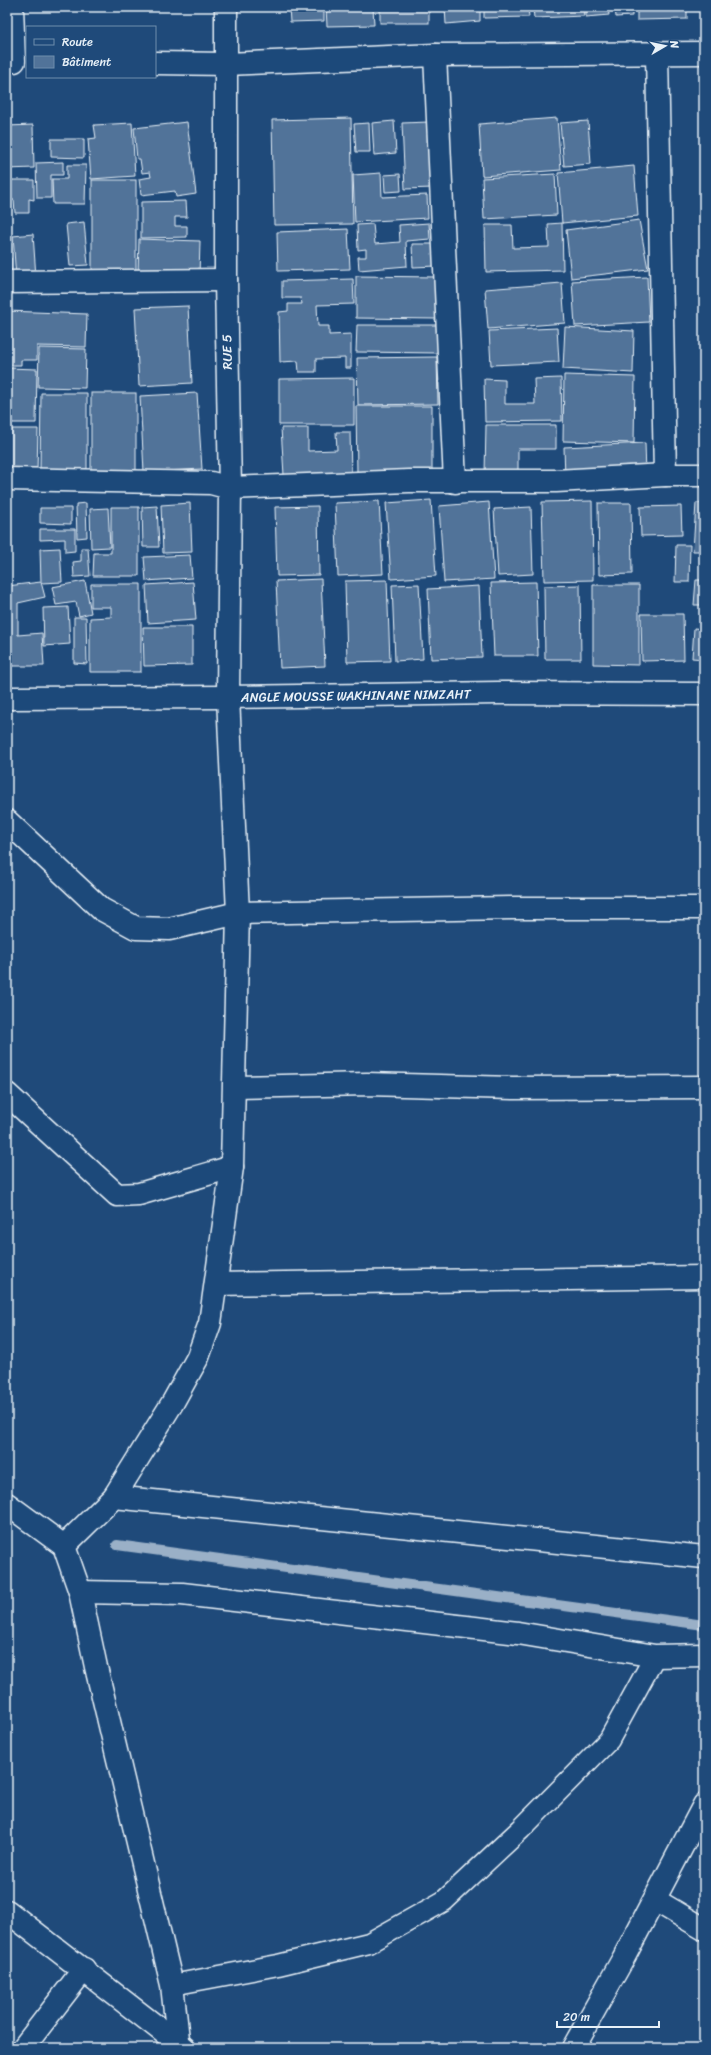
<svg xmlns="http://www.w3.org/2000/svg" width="711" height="2055" viewBox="0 0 711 2055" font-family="Sriracha,sans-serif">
<rect width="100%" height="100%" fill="#1f4a7a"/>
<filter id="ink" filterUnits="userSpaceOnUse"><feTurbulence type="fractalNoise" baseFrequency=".025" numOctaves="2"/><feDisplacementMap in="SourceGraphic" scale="8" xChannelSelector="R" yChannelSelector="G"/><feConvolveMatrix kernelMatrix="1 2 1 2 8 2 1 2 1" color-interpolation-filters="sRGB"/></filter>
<g filter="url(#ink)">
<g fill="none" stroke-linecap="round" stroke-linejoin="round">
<path stroke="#9ab0c7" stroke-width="10" d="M117 1545 704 1625"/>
</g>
<g fill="#517399" stroke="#e8f1f8">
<path d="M289 7H324V21L290 22Z"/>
<path d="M326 7H373L374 25 327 26Z"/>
<rect x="380" y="7" width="49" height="16"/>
<path d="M445 7H480V21L446 24Z"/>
<path d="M484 7H528L529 17 484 18Z"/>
<path d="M533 7H583L584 16 534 18Z"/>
<path d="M586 7H608L609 15 586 17Z"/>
<path d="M615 7H632V16L616 17Z"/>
<path d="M637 7H687V19L637 20Z"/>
<path d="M351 118 353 224 274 225 272 120Z"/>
<path d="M557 118 561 170 482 176 479 124Z"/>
<path d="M394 121 396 153 374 155 372 123Z"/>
<path d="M588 121 591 164 564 166 560 123Z"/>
<path d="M187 122 196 194 176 197 175 191 141 195 139 179 151 177 150 172 142 173 140 159H137L134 128Z"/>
<path d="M429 122 432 188 405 189 402 123Z"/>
<path d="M132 123 135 176 91 179 88 139 96 138 94 125Z"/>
<path d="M369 123 370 152H356L354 124Z"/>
<path d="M33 125 34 168 7 169V126Z"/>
<path d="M51 139H84V158L51 157Z"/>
<path d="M63 162V175H51V198H37L36 163Z"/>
<path d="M67 165H86L85 204H53L52 179H67Z"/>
<path d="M634 166 638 216 562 223 558 173Z"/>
<path d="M381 173 382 197 427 195 428 218 355 222 353 175Z"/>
<path d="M400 174 401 191 385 192 384 175Z"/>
<path d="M555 174 557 215 484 219 482 178Z"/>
<path d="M7 180H34V200L29 199V213H15L14 200H7Z"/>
<rect x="92" y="180" width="44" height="96"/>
<path d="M186 201 187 217H175V226H187V237L141 238V202Z"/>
<path d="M7 207H9L11 251H7Z"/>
<path d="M639 220 648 269 571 278 566 230Z"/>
<path d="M84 222 88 265 70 266 66 224Z"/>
<path d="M429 223 430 239 406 241 407 266 359 270 358 257H366V249L358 250 357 225 373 224 375 244 400 242 399 225Z"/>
<path d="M562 223 563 270 486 272 485 225H512L513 248 549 247 548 224Z"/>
<path d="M348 229 350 269 278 271 277 232Z"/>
<path d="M33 234 36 277 16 279 13 236Z"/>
<path d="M139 239 200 241 199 276 138 274Z"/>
<path d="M412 244H436L437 266 413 267Z"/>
<path d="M11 258V277H7V259Z"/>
<path d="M356 276 437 277V319L356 318Z"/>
<path d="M647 277 649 322 575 326 572 281Z"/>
<path d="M353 279 354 304 317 305 318 326H329V335L351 334V368H345V358L316 359V372H299L298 361 280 362 279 312 288 311V304H302L301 298H282V281Z"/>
<path d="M562 283 565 323 488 329 485 289Z"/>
<path d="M188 306 192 383 139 386 135 308Z"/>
<path d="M7 311 87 314 86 347 37 346V360H21V365H7Z"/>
<path d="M357 325H440L439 353 356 352Z"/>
<path d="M565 327 634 331 633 373 563 369Z"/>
<path d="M557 328 559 362 491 365 489 331Z"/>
<path d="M39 348 86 349 85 388 38 387Z"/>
<path d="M437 357 438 404 358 405 357 358Z"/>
<path d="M7 368 37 369 36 423H7Z"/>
<path d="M564 375 635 377 634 443 563 441Z"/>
<path d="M354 378V425H279V379Z"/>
<path d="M561 378 562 421 485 422 484 379 505 380V404H535L534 379Z"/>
<path d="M41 393H87V469H40Z"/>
<rect x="91" y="393" width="45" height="77"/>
<path d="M197 393 202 469 144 472 140 396Z"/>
<path d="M356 406H432V471L357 473Z"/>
<path d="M486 425H556V449H518V474H485Z"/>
<path d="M281 428H308V451L337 450 336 432H350L351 474 284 475Z"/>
<path d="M12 429H38L37 471H12Z"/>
<path d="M645 443 646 474 565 478 564 447Z"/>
<path d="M431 500 436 576 391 579 386 503Z"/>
<path d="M379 501 383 574 338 576 335 503Z"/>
<path d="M592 501 593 580 544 581 542 502Z"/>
<path d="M489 502 494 579 444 582 439 506Z"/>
<path d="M86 503 87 537 77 538 76 504Z"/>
<path d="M190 503 192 552 163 553 161 505Z"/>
<path d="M598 503H631L632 574 599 575Z"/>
<path d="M696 503H704V551H693Z"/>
<path d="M157 506 159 547H143L142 507Z"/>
<path d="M318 506 319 575 277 576 275 507Z"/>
<path d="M681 506 682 535 641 536 640 507Z"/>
<path d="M111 507H139V576H93L94 553H111Z"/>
<path d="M531 507 533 574 498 576 494 509Z"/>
<path d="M40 508H71V524L40 523Z"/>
<path d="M108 508 110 547 91 548 90 509Z"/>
<path d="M40 529H75V551L65 552V539L40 540Z"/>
<path d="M676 545H690L689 582H675Z"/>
<path d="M60 548 62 582 41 583 40 549Z"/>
<path d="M81 548H88L90 576 74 577 73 562 81 561Z"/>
<path d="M190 555 192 578 146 581 144 557Z"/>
<path d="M321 579 325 666 280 668 276 581Z"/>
<path d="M387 580 390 661 347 662 345 581Z"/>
<path d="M696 580H704V605H694Z"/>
<path d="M85 581 91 613 79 616 76 602 56 605 52 587Z"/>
<path d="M41 582 45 597 18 603V635L42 633 44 666H7V586Z"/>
<path d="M193 582 196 620 148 623 146 585Z"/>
<path d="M536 582 538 656H494L491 583Z"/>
<path d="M91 584H141V672H90V618L111 617V607H91Z"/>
<path d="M419 584 423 659 395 661 392 585Z"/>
<path d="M580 585 581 659H545L544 586Z"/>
<path d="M593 585H639V665L593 664Z"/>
<path d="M479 586 482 657 431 659 428 589Z"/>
<path d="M68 607 70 644 44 646 43 608Z"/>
<path d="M641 614H683L684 660 642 661Z"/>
<path d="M74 617H86L87 664 74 663Z"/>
<path d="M143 627H192V665L144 666Z"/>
<path d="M694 628 704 629V659L692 658Z"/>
</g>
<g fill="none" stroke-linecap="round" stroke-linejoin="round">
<g stroke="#e8f1f8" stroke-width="23">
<path id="service" d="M172 1985 278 1965 369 1943 444 1901 521 1829 609 1740 655 1656"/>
</g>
<g stroke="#e8f1f8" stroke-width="25">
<g id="minor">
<path d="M12 7 14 61"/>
<path d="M657 54 665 475"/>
<path d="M435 55 455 482"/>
<path d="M155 63 227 64 435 55 704 53"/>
<path d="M7 282 226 280"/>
<path d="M7 479 211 483 230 488 409 481H556L665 475H704"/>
<path id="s1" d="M7 698 228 697 498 693 704 694"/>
<path d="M7 821 101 909 136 928 169 929 238 913 511 908H704"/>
<path d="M236 1087 367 1084 513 1088 704 1087"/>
<path d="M7 1094 117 1195 139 1194 232 1167"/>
<path d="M216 1284 704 1277"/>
<path d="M114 1497 704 1557"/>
<path d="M7 1504 64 1546 80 1592 96 1667 172 1985 179 2048"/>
<path d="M64 1546 114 1497 173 1402 198 1357 210 1323 232 1167 238 913 228 697 230 488 226 280V7"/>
<path d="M80 1592 182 1594 518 1633 655 1656 704 1655"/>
<path d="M655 1900 704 1929"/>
<path d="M7 1911 184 2048"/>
<path d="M23 2048 84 1969"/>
<path d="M573 2048 623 1959 704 1805"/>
</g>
</g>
<use href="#service" stroke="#1f4a7a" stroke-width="20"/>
<use href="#minor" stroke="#1f4a7a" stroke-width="22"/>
</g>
</g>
<g text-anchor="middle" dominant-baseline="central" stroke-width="3.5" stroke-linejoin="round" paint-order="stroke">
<g font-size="13" fill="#e8f1f8" stroke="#1f4a7a">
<text transform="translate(227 352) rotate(-91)">RUE 5</text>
<text stroke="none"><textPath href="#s1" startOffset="349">ANGLE MOUSSE WAKHINANE NIMZAHT</textPath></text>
</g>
</g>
<rect width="711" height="2055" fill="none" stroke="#1f4a7a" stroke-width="24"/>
<rect x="12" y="12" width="687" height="2031" fill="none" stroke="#e8f1f8" stroke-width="1.5" filter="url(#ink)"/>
<rect x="26" y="26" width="130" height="52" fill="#1f4a7a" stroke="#6f8dac"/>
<rect x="34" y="39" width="20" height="6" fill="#1f4a7a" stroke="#6f8dac"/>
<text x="62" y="46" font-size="12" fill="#e8f1f8">Route</text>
<rect x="34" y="56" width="20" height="12" fill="#517399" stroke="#6f8dac"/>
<text x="62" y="66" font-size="12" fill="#e8f1f8">Bâtiment</text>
<g transform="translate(665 46) rotate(81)" stroke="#1f4a7a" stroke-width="3" paint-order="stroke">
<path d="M0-3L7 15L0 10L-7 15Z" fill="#e8f1f8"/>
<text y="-6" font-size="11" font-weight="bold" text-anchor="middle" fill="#e8f1f8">N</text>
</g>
<path d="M557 2021v6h102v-6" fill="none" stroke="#e8f1f8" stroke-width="2"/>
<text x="563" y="2021" font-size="12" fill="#e8f1f8" stroke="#1f4a7a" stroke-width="3" paint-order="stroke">20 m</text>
</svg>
